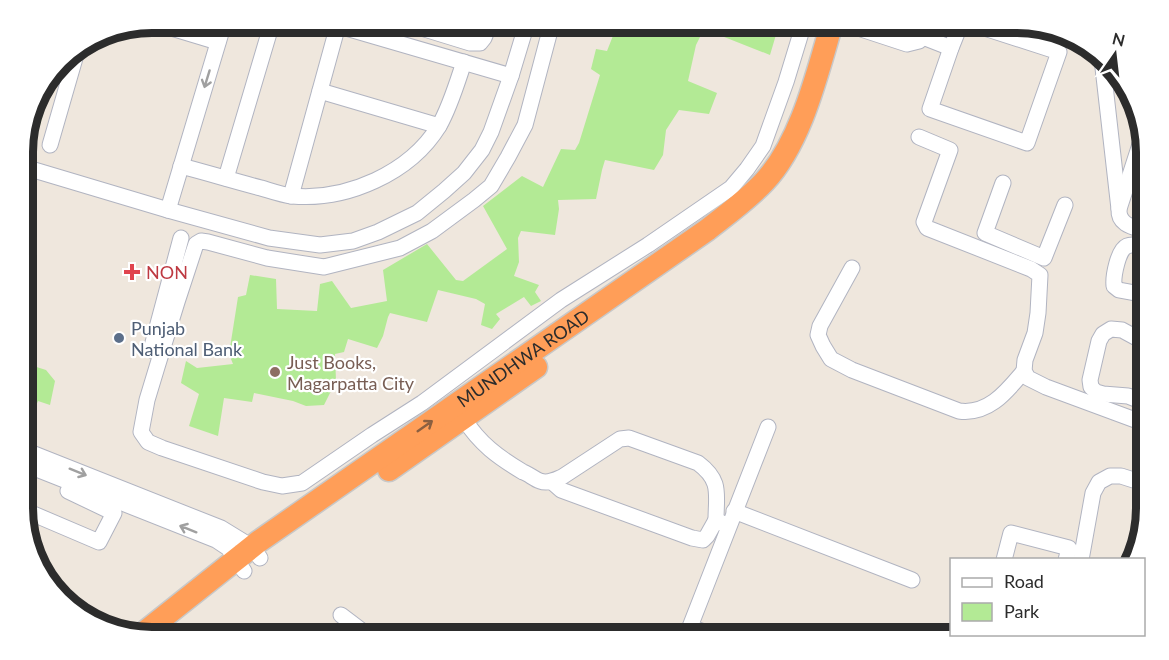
<svg xmlns="http://www.w3.org/2000/svg" width="1169" height="660" viewBox="0 0 1169 660" font-family="Lato,sans-serif">
<rect width="100%" height="100%" fill="#efe7dd"/>
<g fill="#b3ea95">
<path d="M618 23H764L778 28 770 55 704 29 696 45 688 81 717 93 709 114 679 110 666 130 663 155 654 170 605 160 602 170 596 199 558 200 559 209 555 235 521 231 518 238 519 262 514 276 539 285 535 292 541 301 531 306 524 297 496 314 500 319 492 329 481 325 485 304 476 299 438 290 427 322 390 313 388 317 383 336 377 348 348 339 344 352 335 354 336 381 324 405 306 406 293 401 254 393 252 402 224 398 218 436 189 426 199 394 181 383 186 361 197 368 233 364 229 354 238 297 246 295 250 275 276 279 277 309 317 311 320 284 332 281 351 308 387 301 383 270 427 244 456 280 463 281 507 249 483 206 522 176 543 187 561 149 575 150 579 143 600 75 591 69 596 49 607 51Z"/>
<path d="M56 68 38 132 26 128 36 94Z"/>
<path d="M24 363 46 370 55 381 50 405 38 401 24 435Z"/>
</g>
<g fill="none" stroke-linecap="round" stroke-linejoin="round">
<g stroke="#b1b4c1" stroke-width="17">
<g id="minor">
<path d="M155 23 218 42"/>
<path d="M329 23 511 76"/>
<path d="M405 23 470 43H480L484 38 490 23"/>
<path d="M552 23 525 125 508 157 491 186 474 200 432 231 400 248 324 267 267 258 208 242 201 241 196 244 177 302 157 367 147 400 141 432 148 442 162 448 263 482 282 486 302 483 372 435 422 403 561 300 648 245 731 188 747 169 763 146 786 82 804 23"/>
<path d="M961 23 951 48 930 109 1027 143 1059 52 969 23"/>
<path d="M846 24 907 44 919 41 923 37 927 23"/>
<path d="M923 37 951 48"/>
<path d="M1102 59 1119 209"/>
<path d="M320 91 439 126"/>
<path d="M1143 135 1119 209C1118 225 1133 227 1146 231"/>
<path d="M919 137 950 150 924 222 927 228 1031 269 1040 275 1038 313 1035 333 1025 360 1024 371 1028 378 1046 387 1146 424"/>
<path d="M50 145 78 48"/>
<path d="M181 166C208 173 234 181 261 188 271 191 282 195 292 196 347 201 410 173 439 126 450 107 457 83 464 62"/>
<path d="M24 167 168 210 269 238 320 245 353 241 378 232 417 213 444 191 464 173 482 150 491 132 511 76 527 23"/>
<path d="M226 178 272 23"/>
<path d="M1003 183 985 233 1044 258 1065 205"/>
<path d="M291 196 338 25"/>
<path d="M24 200 25 193"/>
<path d="M168 210 224 23"/>
<path d="M1146 249C1140 247 1134 243 1127 246 1118 250 1113 276 1114 286L1119 290 1146 295"/>
<path d="M852 268 820 326 818 335 823 346 831 359 852 370 959 411C989 415 1007 391 1024 371"/>
<path d="M1146 343 1122 330 1111 329 1103 334 1099 341 1090 380 1091 387 1096 392 1103 394 1128 396 1146 403"/>
<path d="M151 350 181 238"/>
<path d="M464 419C480 444 498 457 523 472 529 474 534 479 540 481 548 484 555 480 562 477L620 439 629 438 698 463C722 481 716 494 716 520"/>
<path d="M24 450 221 528 252 547 260 558"/>
<path d="M24 464 216 540 228 548 244 571"/>
<path d="M552 482 561 490 692 538 703 540 707 536 716 520 724 524"/>
<path d="M24 510 99 542 114 513 68 491"/>
<path d="M734 511 912 580"/>
<path d="M1004 560 1011 533 1069 548 1066 560"/>
<path d="M1081 560 1093 493 1099 482 1110 476H1121L1146 484"/>
<path d="M341 615 370 637"/>
<path d="M690 627 718 637"/>
<path d="M686 637 768 427"/>
<path d="M986 637V634"/>
</g>
</g>
<g stroke="#c8c8c8" stroke-width="25">
<g id="highway">
<path d="M389 470 536 367"/>
<path id="s1" d="M141 635 258 542 707 230C726 215 747 200 764 182 801 143 817 74 832 23"/>
</g>
</g>
<use href="#minor" stroke="#fff" stroke-width="15"/>
<use href="#highway" stroke="#ff9e58" stroke-width="22"/>
</g>
<defs><path id="oneway-shaft" d="M-6 0H5M1.5-3L5.5 0L1.5 3" fill="none" stroke-width="1.6" stroke-linecap="round" stroke-linejoin="round" transform="scale(1.5)"/></defs>
<g stroke="#a0a0a0">
<use href="#oneway-shaft" transform="translate(207 79) rotate(107)"/>
<use href="#oneway-shaft" transform="translate(78 472) rotate(22)"/>
<use href="#oneway-shaft" transform="translate(188 529) rotate(-158)"/>
</g>
<use stroke="#8b5f40" href="#oneway-shaft" transform="translate(425 426) rotate(-35)"/>
<path fill="#e0444e" stroke="#fff" stroke-width="2" d="M129 263h6v6h6v6h-6v6h-6v-6h-6v-6h6z"/>
<circle fill="#5c6f8a" stroke="#fff" stroke-width="2" cx="119" cy="338" r="6"/>
<circle fill="#8d6e63" stroke="#fff" stroke-width="2" cx="275" cy="372" r="6"/>
<g text-anchor="middle" dominant-baseline="central" stroke-width="4.5" stroke-linejoin="round" paint-order="stroke">
<g font-size="18" fill="#be3a42" stroke="#fff" text-anchor="start">
<text x="146" y="272">NON</text>
</g>
<g font-size="18" fill="#4e5e75" stroke="#fff" text-anchor="start">
<text x="131" y="328">Punjab<tspan x="131" dy="21">National Bank</tspan></text>
</g>
<g font-size="18" fill="#2c2c2c" stroke="#fff">
<text stroke="none"><textPath href="#s1" startOffset="472">MUNDHWA ROAD</textPath></text>
</g>
<g font-size="18" fill="#785e54" stroke="#fff" text-anchor="start">
<text x="287" y="362">Just Books,<tspan x="287" dy="21">Magarpatta City</tspan></text>
</g>
</g>
<path d="M0 0H1169V660H0ZM152 33H1017A119 119 0 0 1 1136 152V508A119 119 0 0 1 1017 627H152A119 119 0 0 1 33 508V152A119 119 0 0 1 152 33Z" fill="#fff" fill-rule="evenodd"/>
<path fill="none" stroke="#2c2c2c" stroke-width="8" d="M152 33H1017A119 119 0 0 1 1136 152V508A119 119 0 0 1 1017 627H152A119 119 0 0 1 33 508V152A119 119 0 0 1 152 33Z"/>
<rect x="950" y="558" width="195" height="78" fill="#ffffff" stroke="#ababab" stroke-width="1.5"/>
<rect x="962" y="578" width="30" height="9" fill="#ffffff" stroke="#ababab" stroke-width="1.5"/>
<text x="1004" y="588" font-size="18" fill="#2c2c2c">Road</text>
<rect x="962" y="603" width="30" height="18" fill="#b3ea95" stroke="#ababab" stroke-width="1.5"/>
<text x="1004" y="618" font-size="18" fill="#2c2c2c">Park</text>
<g transform="translate(1115 54) rotate(14)" stroke="#ffffff" stroke-width="4.5" paint-order="stroke">
<path d="M0-4.5L10 22L0 15L-10 22Z" fill="#2c2c2c"/>
<text y="-9" font-size="16" font-weight="bold" text-anchor="middle" fill="#2c2c2c">N</text>
</g>
</svg>
